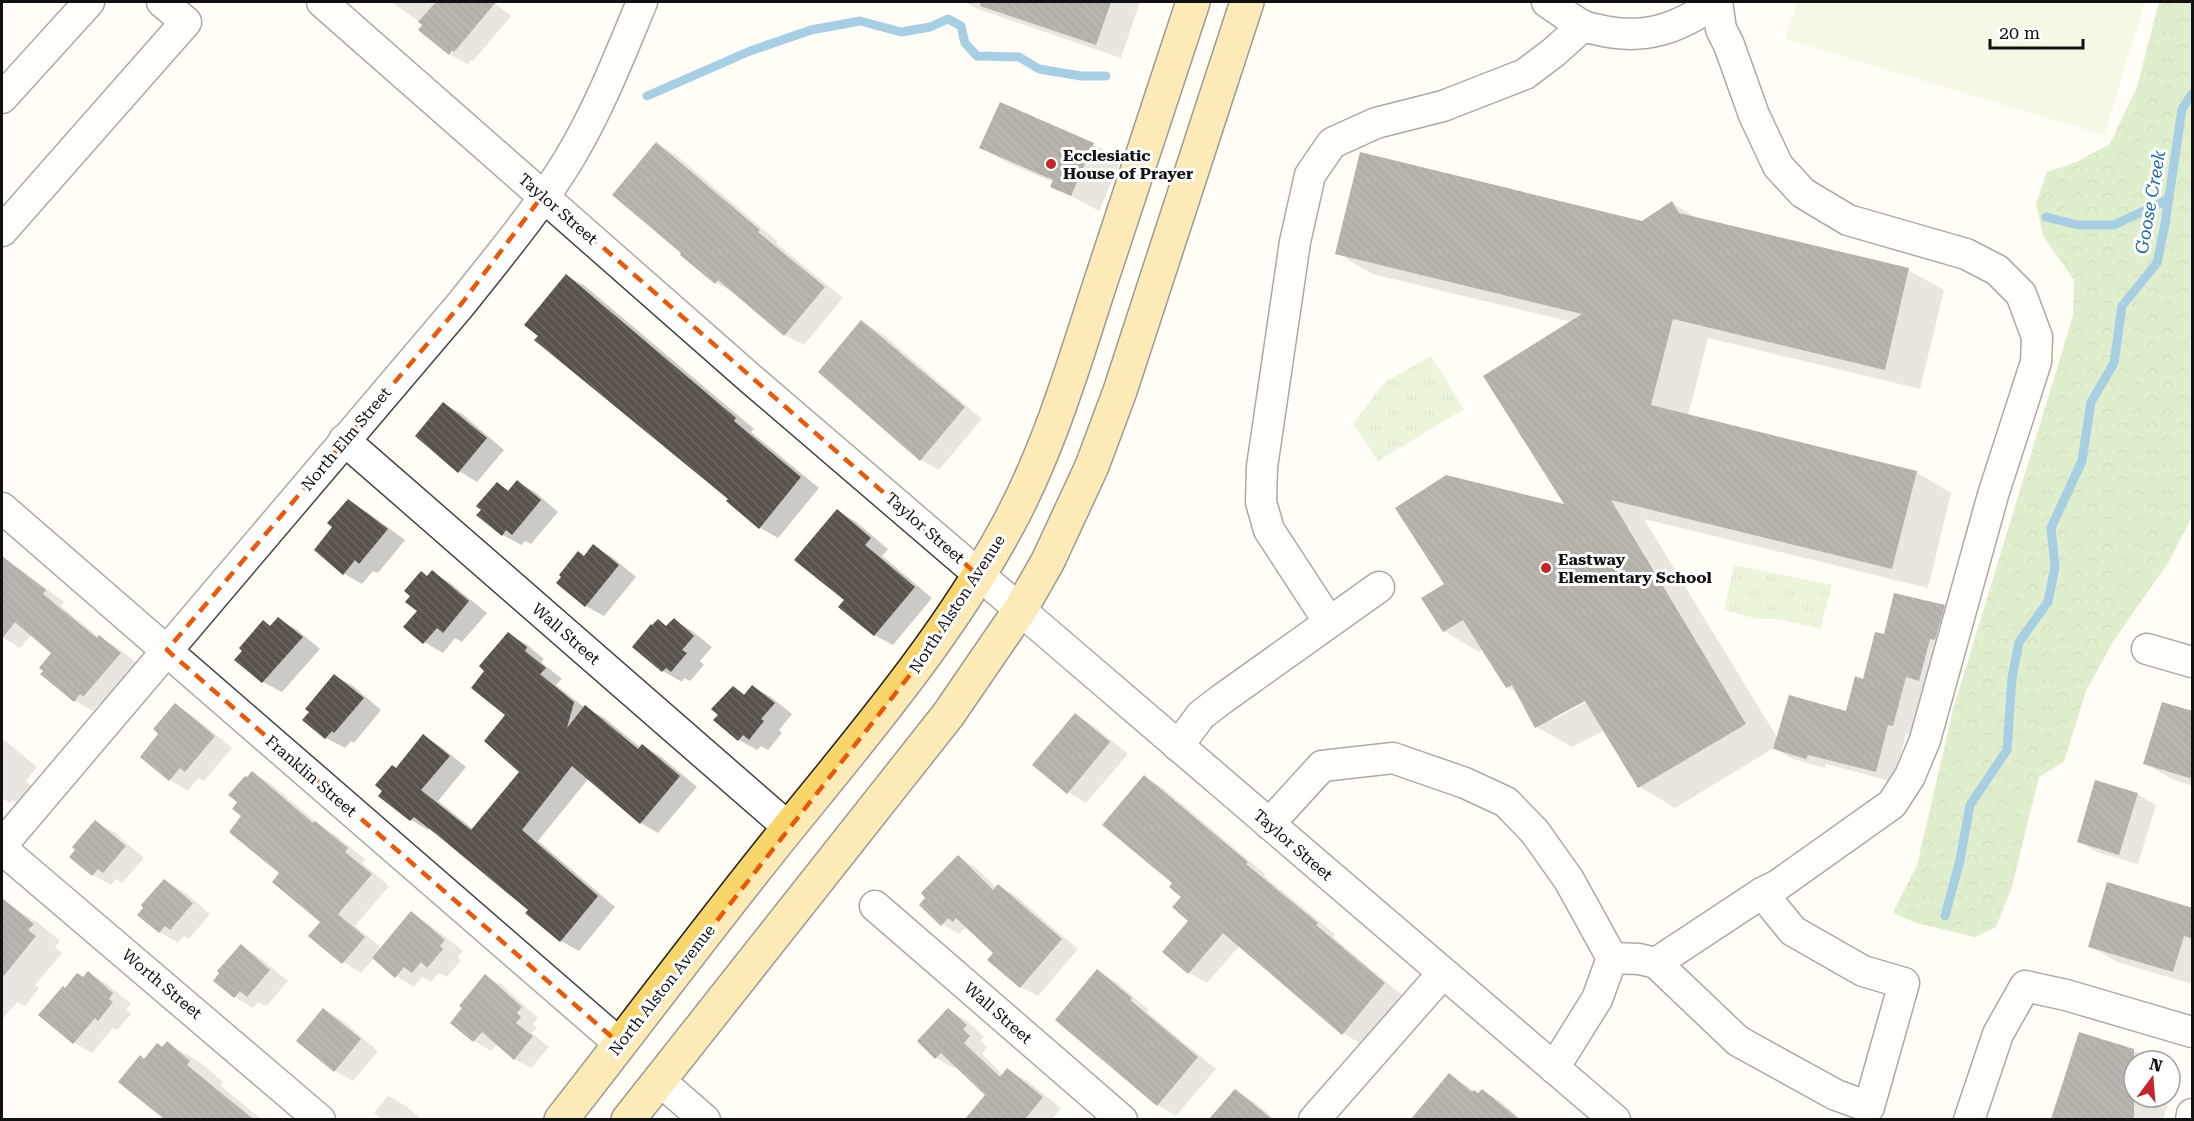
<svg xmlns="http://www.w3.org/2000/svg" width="2194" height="1121" viewBox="0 0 2194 1121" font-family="'Roboto Serif',serif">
<defs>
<pattern id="grass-tufts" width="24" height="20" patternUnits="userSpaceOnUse" patternTransform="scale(1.5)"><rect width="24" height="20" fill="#d5ebbd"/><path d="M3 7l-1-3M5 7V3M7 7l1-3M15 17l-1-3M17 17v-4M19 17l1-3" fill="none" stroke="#b6c8a1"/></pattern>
<pattern id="forest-crowns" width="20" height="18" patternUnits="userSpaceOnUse" patternTransform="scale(1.5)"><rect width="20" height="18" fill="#b9dc9c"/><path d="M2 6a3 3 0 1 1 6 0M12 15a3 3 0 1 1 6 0" fill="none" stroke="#9ebc85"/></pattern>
<pattern id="building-back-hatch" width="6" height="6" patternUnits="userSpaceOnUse" patternTransform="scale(1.5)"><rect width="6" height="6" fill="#5a524d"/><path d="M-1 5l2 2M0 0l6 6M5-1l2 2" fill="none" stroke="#6d6662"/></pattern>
</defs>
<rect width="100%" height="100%" fill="#fffdf5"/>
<g fill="url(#grass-tufts)">
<path d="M1431 356 1464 409 1378 461 1353 424 1385 382Z"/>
<path d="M1734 565 1832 585 1820 629 1778 619H1758L1724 610Z"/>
</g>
<path fill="url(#forest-crowns)" d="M2159 2H2192V517L2168 563 2114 640 2086 691 2064 762 2039 777 2012 887 1996 927 1975 937 1916 923 1893 913 1917 865 1953 710 2073 316 2074 280 2043 236 2036 203 2047 172 2074 163 2110 144 2137 87Z"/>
<path fill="#e6f2cf" d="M1797 2H2145L2104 135 1785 39Z"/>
<g fill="#0003" fill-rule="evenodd">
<path d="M391 2H493L511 16 473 61 471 60 468 64 449 54 424 25Z"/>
<path d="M964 2H1140L1121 58 978 9Z"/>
<path d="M1001 104 1093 144 1121 160 1099 211 1052 186 1053 182 1008 163 981 147Z"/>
<path d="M656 144 675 154 777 241 776 243 843 298 804 345 785 335 735 293 716 283Z"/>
<path d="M1672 203 1699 219 1908 270 1944 290 1920 389 1708 338 1688 416 1916 472 1951 493 1928 588 1644 519 1778 739 1847 713 1885 636 1944 606 1962 617 1911 736 1906 734 1894 782 1826 764 1825 768 1793 759 1774 748 1675 808 1640 787 1605 730 1572 747 1537 727 1518 693 1507 687 1482 650 1479 652 1444 631 1567 507 1572 322 1372 274 1337 253 1642 222ZM1591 696 1593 698 1553 720V717Z"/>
<path d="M567 276 585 286 754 429 751 432 819 488 778 538 759 527 730 499Z"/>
<path d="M861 322 880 332 982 419 939 470 921 460Z"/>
<path d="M444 404 462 414 504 450 477 482 459 471Z"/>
<path d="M517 482 535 492 558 512 531 544 525 541 521 545 503 535 497 484 510 491Z"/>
<path d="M349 501 367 512 405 540 378 573 373 571 362 584 343 573 334 527Z"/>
<path d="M837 511 855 521 888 549 882 556 932 598 893 645 874 635 846 600Z"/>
<path d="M594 546 612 557 636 577 604 616 586 606 579 553 585 557Z"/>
<path d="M6 561 24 572 64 602 61 606 100 638 118 648 138 664 103 706 99 704 93 711 75 701 53 653 32 634 20 648 2 637V566Z"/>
<path d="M432 572 450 583 487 613 462 642 455 638 443 653 424 642 419 611 412 596 421 573 428 577Z"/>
<path d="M278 619 296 629 320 649 282 692 263 682 236 660 264 622 271 626Z"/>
<path d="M674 620 692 631 712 647 700 661 704 665 690 681 684 678 682 682 663 671 634 647 658 621 668 627Z"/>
<path d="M508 634 526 644 544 659 541 662 562 679 556 685 585 708 603 717 641 748 643 746 660 756 697 787 658 833 641 823 589 778 538 841 615 907 579 951 561 941 530 909 430 828 428 830 411 820 396 769 424 736 441 747 466 767 438 801 473 829 521 772 507 715 487 671Z"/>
<path d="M335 676 353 686 381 710 354 743 351 741 345 748 326 738 304 720Z"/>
<path d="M734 687 746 695 753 687 771 697 792 714 779 730 782 733 768 750 761 746 757 750 739 740 720 714Z"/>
<path d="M175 705 193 716 232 748 204 781 198 778 188 791 170 780 160 733Z"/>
<path d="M2192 713V786L2172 779 2144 763Z"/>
<path d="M1076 715 1094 726 1128 754 1086 803 1068 792Z"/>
<path d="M2 738 37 767 26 781 33 788 20 804 12 800 10 803 2 798Z"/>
<path d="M253 773 271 784 322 827 334 834 365 859 362 863 389 886 355 926 382 948 411 913 429 924 463 951 457 957 461 960 447 977 439 973 431 982 422 977 414 987 396 976 374 958 361 973 343 962 322 922 281 873 243 816 239 802 248 779Z"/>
<path d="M1144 777 1163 788 1265 874 1264 876 1335 934 1333 937 1402 995 1361 1044 1343 1033 1240 945 1207 983 1189 973 1191 921 1183 896 1174 883Z"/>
<path d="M2137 794 2156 805 2138 864 2097 852 2079 842Z"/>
<path d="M96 822 114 832 144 858 122 883 116 879 111 885 93 875Z"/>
<path d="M958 857 975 867 997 888 998 886 1016 896 1078 949 1038 996 1021 987 995 953 971 931 965 928 959 934 942 924Z"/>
<path d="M164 880 183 891 210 914 189 939 184 936 178 943 160 932 140 914Z"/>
<path d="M9 906 36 921 60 941 55 947 62 953 35 985 39 988 25 1006 17 1002 2 1020V909L5 911Z"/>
<path d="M2192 909V984L2117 962 2090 946Z"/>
<path d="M241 946 259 957 288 981 267 1006 258 1002 253 1008 235 997 215 980Z"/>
<path d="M1098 971 1116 982 1149 1010 1147 1012 1216 1069 1176 1116 1158 1105 1057 1020Z"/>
<path d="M89 973 107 984 131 1004 126 1010 131 1014 117 1030 113 1028 92 1053 74 1043 65 989 84 979Z"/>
<path d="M485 976 502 985 538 1018 533 1024 537 1027 532 1033 549 1047 531 1068 514 1059 497 1044 491 1051 474 1041 452 1023Z"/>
<path d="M323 1010 342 1020 378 1051 353 1081 335 1071Z"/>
<path d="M949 1010 967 1021 984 1037 980 1040 987 1047 982 1054 1003 1075 1007 1070 1026 1080 1061 1108 1052 1120H979L972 1114 987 1095 957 1066 954 1068 936 1058Z"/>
<path d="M2080 1034 2164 1061H2134V1097H2170V1064L2178 1069 2163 1120H2053Z"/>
<path d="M167 1043 201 1063 223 1082 220 1085 262 1120H166L120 1081Z"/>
<path d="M1450 1075 1479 1094 1482 1091 1500 1101 1522 1120H1413Z"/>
<path d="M1235 1091 1253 1101 1276 1120H1211Z"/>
<path d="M388 1096 406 1106 422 1120H378L380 1117 374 1113Z"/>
</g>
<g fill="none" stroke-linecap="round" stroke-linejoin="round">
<g stroke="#3f96cf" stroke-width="9">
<path d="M647 96 750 51 811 30 860 21 901 32 930 27 948 19 961 26 965 43 977 56 1019 57 1039 69 1081 76H1106"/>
<path d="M2046 217 2078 225H2114L2169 199"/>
<path d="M1945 916 1960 860 1970 805 2007 750 2012 678 2019 642 2048 602 2055 567 2051 528 2082 461 2091 402 2114 363 2122 306 2157 263 2165 224 2182 109 2192 94"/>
</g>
</g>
<g fill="url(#building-back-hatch)">
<path d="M436 2H496L454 52 452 50 449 55 418 30 422 25 418 22Z"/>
<path d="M981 2H1111L1096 45 980 6Z"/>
<path d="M1000 102 1094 143 1071 196 1050 187 1053 180 979 148Z"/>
<path d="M656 142 760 230 758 232 825 287 784 336 718 280 715 284 680 255 681 253 612 195Z"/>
<path d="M1360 152 1642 221 1672 201 1679 213 1909 268 1885 370 1673 319 1651 405 1917 471 1892 569 1611 500 1746 724 1638 788 1585 701 1535 728 1512 685 1506 688 1463 620 1443 632 1421 598 1444 584 1395 508 1446 475 1564 504 1483 376 1582 314 1335 254Z"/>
<path d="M566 274 736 418 734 421 801 477 759 529 726 501 728 499 534 340 538 336 524 325Z"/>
<path d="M861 320 965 407 920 461 818 372Z"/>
<path d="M443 402 487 438 458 473 415 436Z"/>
<path d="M517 480 541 500 512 535 506 530 502 536 476 515 481 510 476 506 497 482 508 491Z"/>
<path d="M348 499 388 529 359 564 355 560 343 575 314 550 332 527 327 523Z"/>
<path d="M837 509 871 538 865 545 915 587 874 636 838 607 844 600 794 560Z"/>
<path d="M593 544 619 565 585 607 556 583 561 577 559 575 578 551 584 556Z"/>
<path d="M2 556 46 590 43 594 97 638 99 635 121 653 83 697 80 694 74 702 40 674 43 671 39 668 51 653 15 622 2 639Z"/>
<path d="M432 570 469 601 443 633 437 628 423 644 403 627 417 611 405 602 410 596 404 591 421 571 427 576Z"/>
<path d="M1894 593 1945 605 1935 640 1930 639 1919 681 1906 677 1893 726 1888 725 1876 772 1808 755 1806 759 1773 749 1789 695 1846 711 1855 676 1863 679 1875 632 1884 634Z"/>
<path d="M278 617 303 637 262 683 234 660 242 651 239 648 263 620 270 626Z"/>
<path d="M674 618 694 636 682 650 687 653 671 672 666 668 662 672 632 647 651 624 652 625 658 619 666 626Z"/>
<path d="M508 632 527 647 525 651 546 668 540 674 574 702 567 728 585 705 638 749 642 744 680 776 640 824 572 766 522 830 598 896 560 942 525 913 528 910 436 834 414 817 410 821 378 796 382 791 375 785 392 765 396 768 423 734 450 756 421 790 471 830 519 772 484 741 505 715 471 688 484 671 479 666Z"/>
<path d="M334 674 364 698 334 733 332 731 325 739 302 720 309 712 305 709Z"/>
<path d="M752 685 775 703 761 719 764 721 749 740 743 735 738 741 713 720 718 715 711 709 733 686 744 695Z"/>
<path d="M2162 702 2193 711V779L2143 764Z"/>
<path d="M175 703 215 736 185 772 180 768 169 781 140 757 158 734 153 729Z"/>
<path d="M1075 713 1110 742 1067 794 1032 765Z"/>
<path d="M252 771 313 823 315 821 348 848 345 852 372 874 338 914 365 937 342 964 308 936 320 922 272 882 279 873 229 832 241 816 232 809 237 802 228 795 245 776 247 777Z"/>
<path d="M1144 775 1248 862 1246 864 1318 923 1316 925 1385 983 1342 1035 1223 933 1188 974 1162 952 1188 921 1172 907 1181 897 1169 887 1172 883 1102 825Z"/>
<path d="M2095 780 2138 793 2119 855 2077 842Z"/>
<path d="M95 820 126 846 103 873 98 869 92 876 69 857 75 850 72 847Z"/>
<path d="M958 855 993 890 998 884 1062 939 1020 988 987 960 993 953 956 918 953 922 948 918 941 926 919 905 925 898 921 893Z"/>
<path d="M164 879 193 903 170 930 165 926 159 933 137 915 143 908 141 905Z"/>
<path d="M2107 882 2193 908V939L2184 936 2173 972 2088 947Z"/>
<path d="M2 898 34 924 28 930 36 936 2 978Z"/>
<path d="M411 911 445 940 440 946 443 949 427 968 421 962 412 973 404 967 395 978 372 958Z"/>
<path d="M241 944 270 970 247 997 240 991 234 998 213 981 219 973 217 971Z"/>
<path d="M1097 969 1132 998 1130 1000 1198 1057 1157 1106 1055 1020Z"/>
<path d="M88 971 113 993 109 999 113 1002 98 1021 95 1018 73 1044 38 1015 63 986 65 988 77 973 83 977Z"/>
<path d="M485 974 522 1007 517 1013 521 1017 516 1023 533 1036 514 1060 482 1032 473 1042 450 1023 462 1008 459 1006Z"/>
<path d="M323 1008 361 1039 334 1072 296 1041Z"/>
<path d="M948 1008 967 1025 963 1029 970 1036 964 1043 1000 1077 1007 1068 1043 1097 1025 1119H965L985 1095 941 1053 935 1059 917 1041Z"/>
<path d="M2079 1032 2134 1049V1119H2051Z"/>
<path d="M167 1041 190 1061 187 1065 253 1119H164L118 1082 140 1055 144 1059 157 1043 162 1047Z"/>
<path d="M1449 1073 1472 1092 1474 1090 1478 1093 1482 1089 1519 1119H1411Z"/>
<path d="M1235 1089 1272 1119H1209Z"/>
</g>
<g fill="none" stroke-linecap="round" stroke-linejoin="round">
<g stroke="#444" stroke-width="33">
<g id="minor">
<path d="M322 2 752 380 1615 1120"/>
<path d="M1547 2C1558 9 1570 19 1582 25 1587 28 1594 29 1599 30 1645 41 1679 28 1716 2"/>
<path d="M1717 2 1721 29 1729 45 1754 115 1778 166 1803 193 1848 220 1966 254 1997 270 2021 294 2037 337 2036 362 1993 495 1925 740 1910 776 1892 804 1778 885 1762 893"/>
<path d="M2 98 89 2"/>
<path d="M2 231 186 22 162 2"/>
<path d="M344 440 789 828"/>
<path d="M2 508 620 1044"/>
<path d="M1329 622 1269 530 1261 502 1262 467 1295 242 1310 175 1332 143 1376 123 1443 106 1525 74 1554 52 1583 26"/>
<path d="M2147 649 2192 662"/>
<path d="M1178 746 1201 715 1222 699 1379 587"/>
<path d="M1269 824 1322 766 1393 758 1465 783 1506 802 1535 832 1569 880 1612 958 1597 999 1554 1068"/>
<path d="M2 845 462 303C499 256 538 210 569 159 599 109 620 55 642 2"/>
<path d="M2 849 320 1120"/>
<path d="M875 906 1122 1120"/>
<path d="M1612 958 1639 959 1656 963 1738 1041 1836 1095 1869 1107 1904 983 1863 971 1793 931 1762 893 1656 963"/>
<path d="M659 1080 705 1120"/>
<path d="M1314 1120 1443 973"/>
<path d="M1969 1120 1998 1034 2025 986 2066 995 2192 1032"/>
<path d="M2191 1120 2192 1114"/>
</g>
</g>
<g stroke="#222" stroke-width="36">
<g id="major">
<path d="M561 1120C638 1022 712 922 790 826 868 730 949 634 1008 525 1047 453 1072 371 1097 293 1129 196 1161 99 1193 2"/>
<path d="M628 1120 948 715 1020 610 1048 561 1092 466 1120 391 1247 2"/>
</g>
</g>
<use href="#minor" stroke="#fff" stroke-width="30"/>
<use href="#major" stroke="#f9d66b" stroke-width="33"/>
</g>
<path d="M0 0H2194V1121H0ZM543 195 979 576 924 657 620 1044 167 650 462 303Z" fill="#fffdf5" fill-opacity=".55" fill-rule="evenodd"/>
<path fill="none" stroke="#e8590c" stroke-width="4.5" stroke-dasharray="12 8" stroke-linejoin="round" d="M543 195 979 576 924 657 620 1044 167 650 462 303Z"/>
<g fill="#c4262e" stroke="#fff" stroke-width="2">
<circle cx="1051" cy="164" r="6"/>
<circle cx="1546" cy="568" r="6"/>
</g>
<g text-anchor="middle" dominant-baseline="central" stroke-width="6" stroke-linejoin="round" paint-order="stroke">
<g font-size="16" font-weight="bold" fill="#111" stroke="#fff" text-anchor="start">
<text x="1063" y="155">Ecclesiatic<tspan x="1063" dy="18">House of Prayer</tspan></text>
<text x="1558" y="559">Eastway<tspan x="1558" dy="18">Elementary School</tspan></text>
</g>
<g font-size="16" fill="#111" stroke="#fff">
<text transform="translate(558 209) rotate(41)">Taylor Street</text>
<text transform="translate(346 439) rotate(-50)">North Elm Street</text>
<text transform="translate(925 528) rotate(41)">Taylor Street</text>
<text transform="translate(957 604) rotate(-57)">North Alston Avenue</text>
<text transform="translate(566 634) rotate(41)">Wall Street</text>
<text transform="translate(311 776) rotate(41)">Franklin Street</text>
<text transform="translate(1293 845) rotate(41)">Taylor Street</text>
<text transform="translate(162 984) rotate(40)">Worth Street</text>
<text transform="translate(662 990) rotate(-52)">North Alston Avenue</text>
<text transform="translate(998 1013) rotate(41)">Wall Street</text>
</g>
<g font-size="18" font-style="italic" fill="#1768a6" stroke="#fff">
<text transform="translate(2150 202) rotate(-80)">Goose Creek</text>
</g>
</g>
<rect width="2194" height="1121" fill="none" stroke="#111111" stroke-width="6"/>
<g transform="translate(2152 1079) rotate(16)"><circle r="28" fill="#ffffff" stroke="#a0a0a0" stroke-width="1.5"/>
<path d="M0-4.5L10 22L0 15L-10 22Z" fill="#c4262e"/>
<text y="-9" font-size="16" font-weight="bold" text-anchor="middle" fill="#111111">N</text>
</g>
<path d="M1990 39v9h93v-9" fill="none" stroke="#111111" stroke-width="3"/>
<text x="1999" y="39" font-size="18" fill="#111111" stroke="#ffffff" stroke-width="4.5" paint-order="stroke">20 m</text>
</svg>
